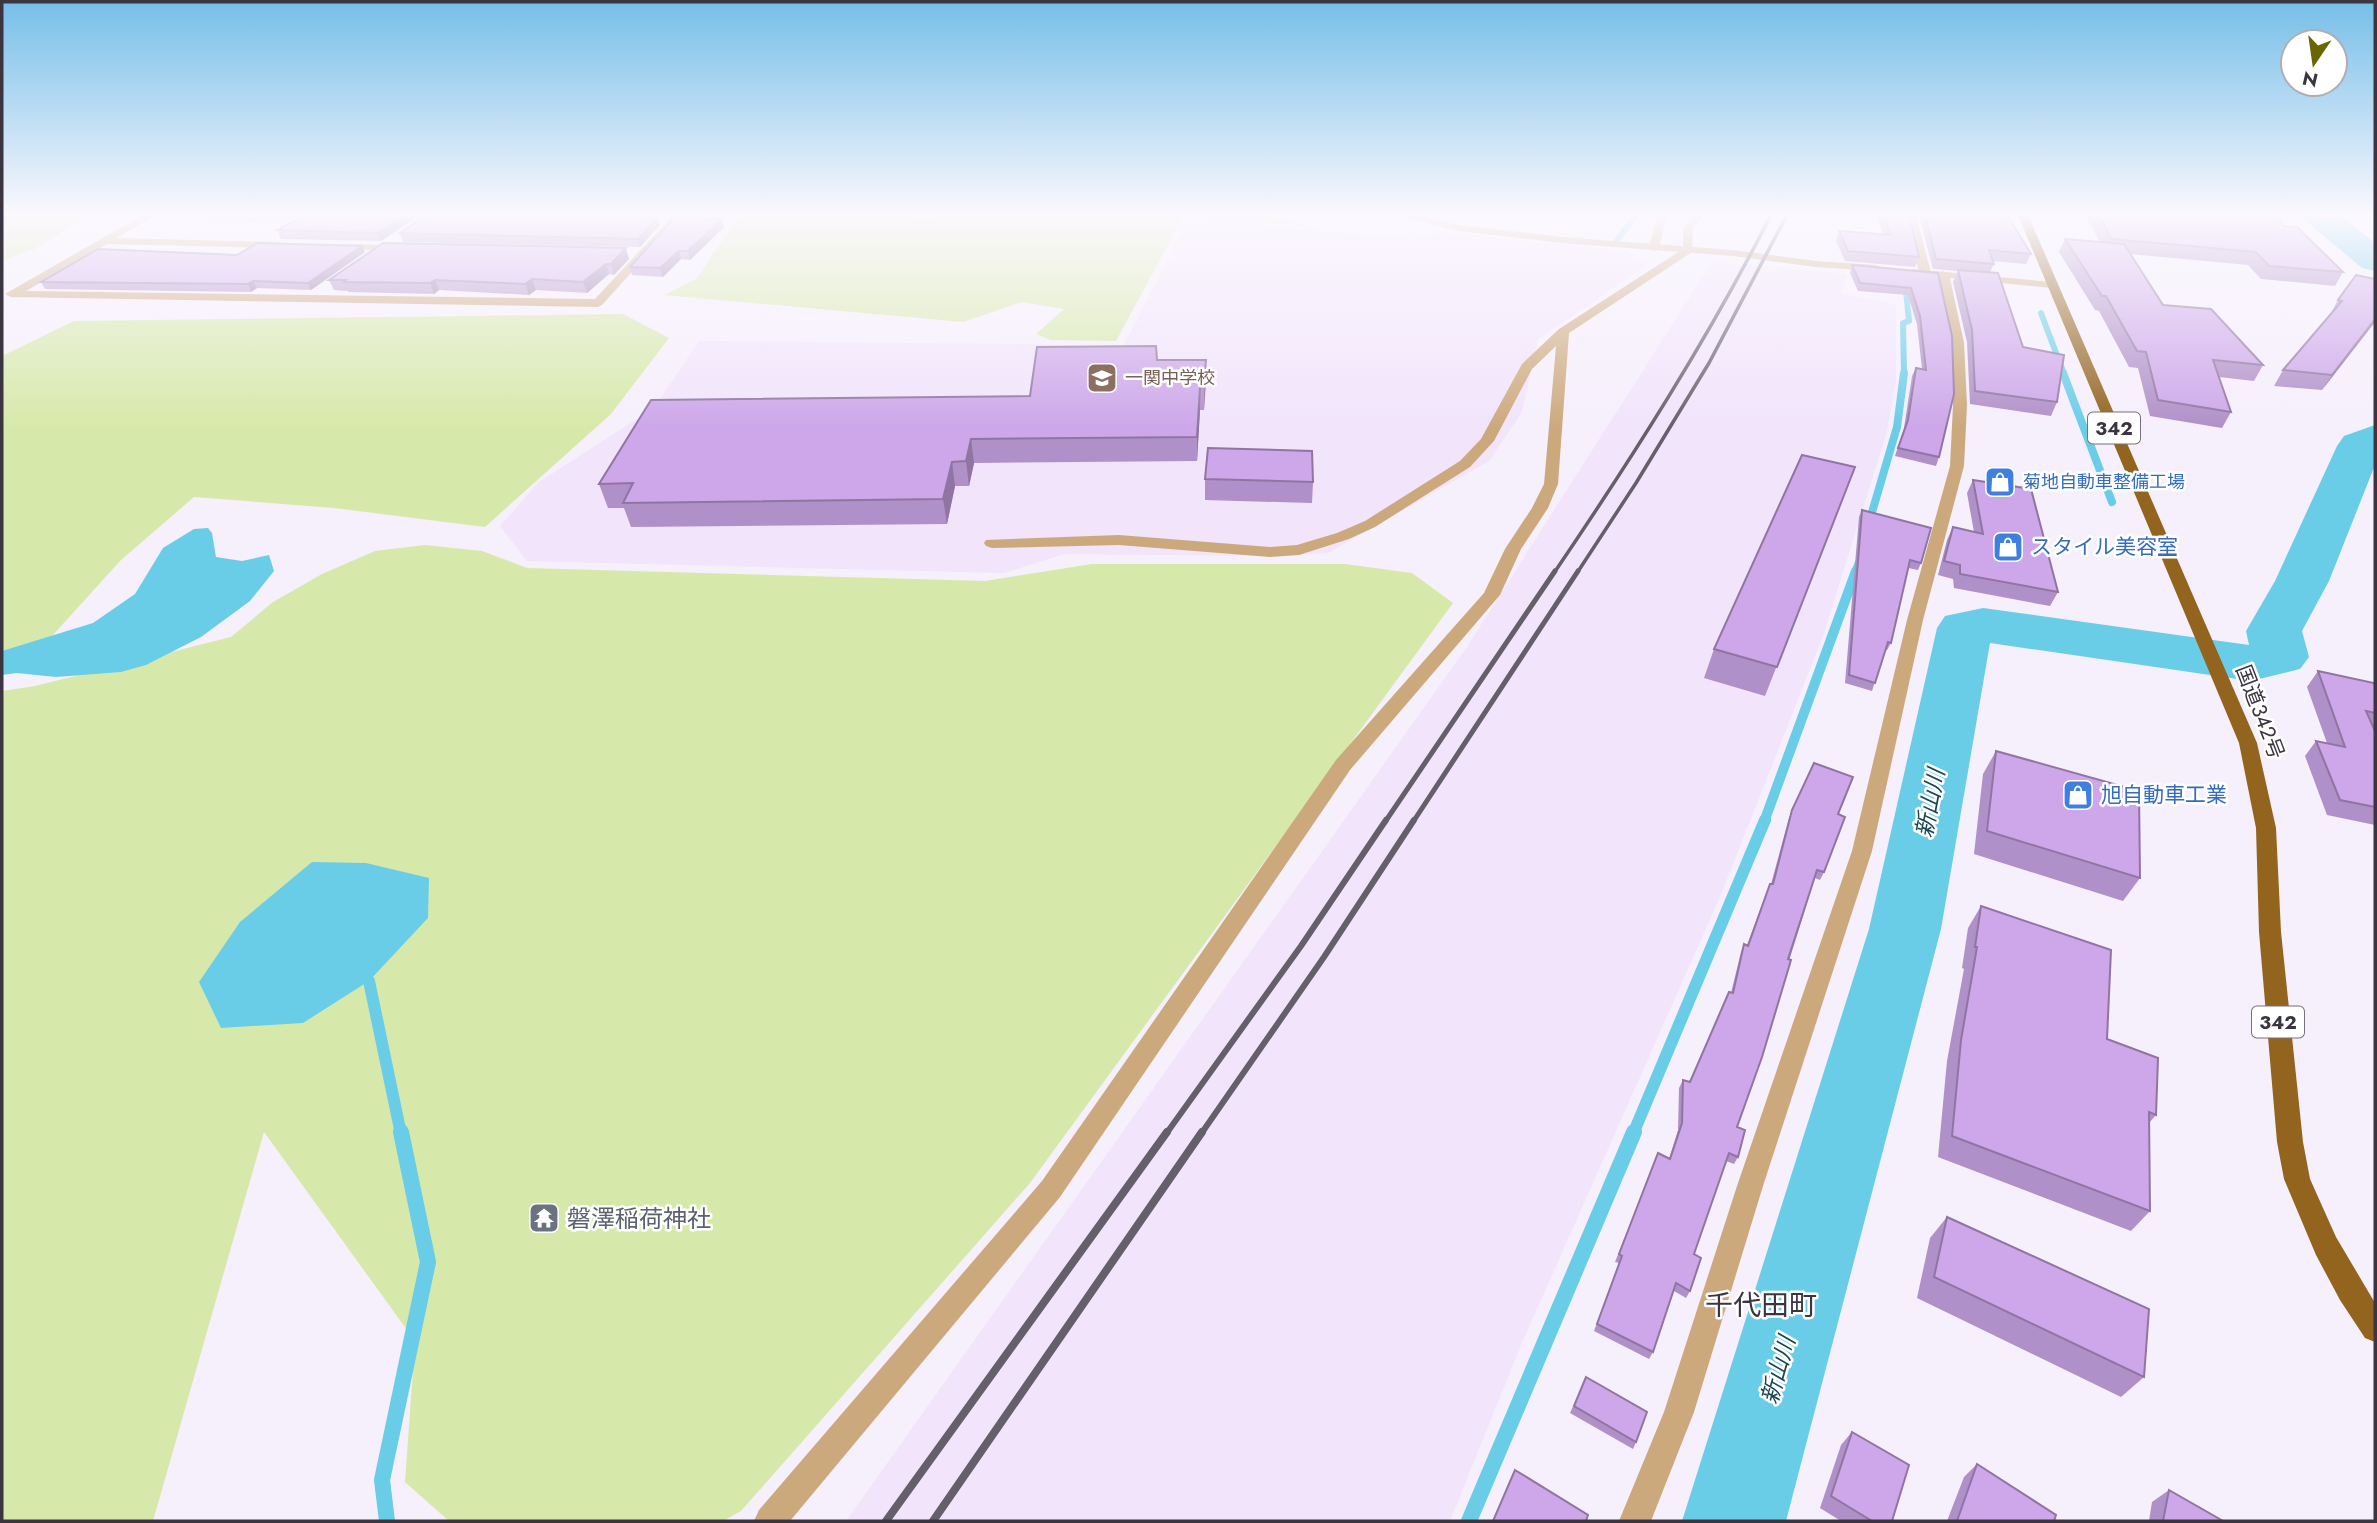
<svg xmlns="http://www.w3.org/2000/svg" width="2377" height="1523" viewBox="0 0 2377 1523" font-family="Jost,'Noto Sans JP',sans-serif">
<rect width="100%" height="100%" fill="#f6effc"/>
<g fill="#f1e4fb">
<path d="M1189 218 1414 240 1437 232 1625 251 1647 265 1538 339 1522 412 1489 461 1328 553 1267 556 1064 554 1004 573 527 561 500 526 539 482 654 408 699 341 1026 344 1123 347Z"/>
<path d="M1712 262 1848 274 1841 293 1896 305V381L1886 435 1823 636 1720 897 1521 1345 1450 1521H846L1465 650Z"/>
</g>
<g fill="#d7e9aa">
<path d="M2 215H89L34 249 2 261Z"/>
<path d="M215 215H296L282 223 202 220Z"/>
<path d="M740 215H910L926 218 946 215H1262L1308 226 1183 217 1116 341 1051 340 1036 334 1064 309 1022 302 963 322 664 295 696 279Z"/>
<path d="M623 314 669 338 611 414 485 527 334 508 194 497 121 560 43 646 2 657V356L74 321Z"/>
<path d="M425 545 482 551 527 568 985 581 1092 564H1345L1412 573 1453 603 1030 1183 741 1511 723 1521H449L405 1482 415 1341 264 1132 153 1521H2V691L35 686 231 637 273 602 322 574 375 551Z"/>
</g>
<g fill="#6acde8">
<path d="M208 528 212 533 216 557 242 561 269 555 274 571 250 601 201 637 146 665 121 672 56 677 17 673 2 675V651L93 623 135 594 163 548 194 529Z"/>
<path d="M312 862 366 863 429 878 428 918 369 981 303 1023 221 1028 199 982 240 922Z"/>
</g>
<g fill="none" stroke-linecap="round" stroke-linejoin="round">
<g stroke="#6acde8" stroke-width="6">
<path d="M1617 240 1636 215"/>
<path d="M2041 313 2064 374"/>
<path d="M1904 374 1903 323 1909 321 1905 281"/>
</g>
<g stroke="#6acde8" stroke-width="8">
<path d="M2063 373 2112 502"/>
<path d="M1868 526 1897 427 1904 373"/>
<path d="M1855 573 1859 562"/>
</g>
<path stroke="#6acde8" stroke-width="10" d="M1764 822 1856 571"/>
<g stroke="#6acde8" stroke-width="12">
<path d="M369 981 401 1134"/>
<path d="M1633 1134 1765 820"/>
</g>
<g stroke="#6acde8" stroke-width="16">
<path d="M387 1521 382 1480 428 1262 401 1132"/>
<path d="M1469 1521 1634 1132"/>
</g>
<g fill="#6acde8" fill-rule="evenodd">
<path d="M2302 215H2340L2375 243V271L2362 268 2307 222Z"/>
<path d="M2375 425V465L2329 581 2302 631 2309 657 2300 669 2251 681 1990 643 1941 929 1786 1521H1682L1869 929 1937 628 1945 616 1983 608 2249 645 2246 631 2275 581 2337 446 2344 436Z"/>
</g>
<g fill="#cca97d" fill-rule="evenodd">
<path d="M143 215H155L117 238 280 242 285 245 280 248 107 244 26 291 595 299 673 215H683L602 305 598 307 11 297 5 294Z"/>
<path d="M1657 215H1667L1659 248 1654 251 1649 248Z"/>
<path d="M1693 215H1703L1693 229 1692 252 1569 333 1558 484 1548 508 1521 549 1500 595 1350 770 1060 1197 790 1521H754L759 1510 1042 1181 1336 760 1484 593 1505 549 1532 508 1544 484 1556 346 1532 369 1494 441 1470 467 1375 527 1349 539 1299 555 1270 557 1119 545 992 548 986 546 984 543 986 540 1119 535 1270 547 1297 545 1337 533 1365 521 1460 461 1481 439 1522 364 1559 329 1683 249V229Z"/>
<path d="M1906 215H1916L1931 273 1929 275 1919 273Z"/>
<path d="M334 244 403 245 408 248 403 251 338 249 333 246Z"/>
<path d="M1943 271 1949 274 1964 343 1967 405 1964 466 1923 620 1872 851 1763 1186 1694 1412 1651 1521H1619L1664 1412 1737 1186 1852 851 1907 620 1950 466 1953 405 1952 343 1937 274Z"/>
</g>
<g fill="#cca97d" fill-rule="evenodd">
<path d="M1396 215H1414L1459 225 1562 237 1733 250 1816 261 1876 265 1882 268 1876 271 1816 267 1733 256 1562 243 1459 231Z"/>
<path d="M1913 269 2052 282 2058 285 2052 288 1909 274 1907 272Z"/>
</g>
<path fill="#93641e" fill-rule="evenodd" d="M2018 215H2028L2257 743 2276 828 2281 932 2303 1142 2310 1179 2336 1237 2375 1303V1342L2365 1338 2340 1300 2316 1255 2284 1179 2277 1142 2259 932 2256 828 2239 743Z"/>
<g stroke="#655e6b" stroke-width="3.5">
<path d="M1554 573C1632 458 1708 339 1771 215"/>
<path d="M1577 573 1636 483 1709 363 1787 215"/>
</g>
<g stroke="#655e6b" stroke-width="5">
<path d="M1385 822 1555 571"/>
<path d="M1413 822 1578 571"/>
</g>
<g stroke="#655e6b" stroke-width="6">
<path d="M1166 1134 1301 946 1386 820"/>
<path d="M1201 1134 1324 957 1414 820"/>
</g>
<g stroke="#655e6b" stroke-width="8">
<path d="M886 1521 1167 1132"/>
<path d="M933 1521 1202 1132"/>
</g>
</g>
<g fill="#b090c8">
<path d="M420 215 381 241 281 239 277 230Z"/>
<path d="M1876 215H1909L1919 257 1915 267 1845 261 1836 241 1839 231 1883 234Z"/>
<path d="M1919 215H2007L2031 254 2026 264 1993 261 1994 264 1990 272 2023 347 2057 402 2051 416 1970 404 1967 342 1953 282 1958 271 1933 269Z"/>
<path d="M2085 215H2276L2284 226 2343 272 2335 286 2261 279 2248 265 2130 254 2163 305 2263 365 2254 381 2219 377 2231 412 2222 428 2150 416 2138 368 2129 367 2099 311 2095 310 2059 252 2065 239 2100 242Z"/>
<path d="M656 217H658L660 225 640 247 403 242 400 233Z"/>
<path d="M724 227 690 260 681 259 663 277 632 275 630 267Z"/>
<path d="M365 252 311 290 257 288 251 292 45 289 41 282 237 255Z"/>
<path d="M629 259 614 275 609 274 587 293 536 290 529 295 439 290 434 294 348 292V291L334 290 329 280Z"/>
<path d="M1852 265 1938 273 1939 457 1936 466 1895 456 1904 428 1912 376 1916 368 1922 369 1917 324 1908 295 1858 291 1850 273Z"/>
<path d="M2375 279V322L2322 390 2274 386 2283 370 2330 315 2338 300Z"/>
<path d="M1157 360H1206L1204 410H1200L1197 461 974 463 969 486H955L947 524 631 527 624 508H608L599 484 1030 396Z"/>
<path d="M1855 467 1765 696 1704 678 1714 649Z"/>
<path d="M1205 479 1313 482 1312 503 1205 500Z"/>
<path d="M1973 480 2058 592 2050 606 1954 588 1953 579 1938 575 1947 540 1953 527 1974 532 1967 493Z"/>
<path d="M1862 510 1921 563 1918 570 1908 568 1891 643 1887 650H1885L1872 691 1845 683 1859 517Z"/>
<path d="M2318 671 2375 686V825L2327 815 2305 756 2316 741 2327 743 2307 687Z"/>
<path d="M1996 751 2140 878 2123 901 1974 854 1983 774Z"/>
<path d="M1814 763 1838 814 1824 872 1820 880 1815 878 1737 1127 1738 1157 1734 1164 1726 1161 1694 1254 1690 1291 1686 1298 1674 1291 1653 1352 1649 1359 1594 1331 1619 1263 1615 1262 1655 1161 1669 1159 1678 1130 1679 1088 1683 1080 1690 1082 1731 993 1741 952 1744 944 1747 945 1767 891 1770 884H1771L1789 818Z"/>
<path d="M1981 906 2107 1039 2156 1115 2149 1123 2150 1211 2131 1231 1938 1157 1947 1061 1964 969 1962 968 1968 928Z"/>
<path d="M1947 1217 2144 1377 2121 1397 1917 1298 1930 1238Z"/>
<path d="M1586 1377 1636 1442 1633 1449 1570 1413Z"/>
<path d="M1852 1432 1892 1521H1841L1820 1508 1841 1445Z"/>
<path d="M1977 1464 2054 1521H1947L1964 1477Z"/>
<path d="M2169 1490 2223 1521H2149L2152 1502Z"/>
</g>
<g fill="#9075a3">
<path d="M405 215H420L381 241 378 233Z"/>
<path d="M658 217 660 225 640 247 638 239Z"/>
<path d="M722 219 724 227 690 260 688 251Z"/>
<path d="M362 246 365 252 311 290 308 283Z"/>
<path d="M626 248 629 259 614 275 611 264Z"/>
<path d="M679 251 681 259 663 277 660 268Z"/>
<path d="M606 264 609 274 587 293 583 282Z"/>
<path d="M532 279 536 290 529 295 525 284Z"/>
<path d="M435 280 439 290 434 294 430 283Z"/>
<path d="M253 281 257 288 251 292 248 284Z"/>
<path d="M2375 319V322L2322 390 2332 375Z"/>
<path d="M1206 360V383L1204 410V387Z"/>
<path d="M1200 387V410L1197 461V437Z"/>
<path d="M971 439 974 463 969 486 966 461Z"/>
<path d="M952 462 955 486 947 524 943 499Z"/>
</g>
<g fill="#cda7e9" stroke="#9075a3" stroke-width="2">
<path d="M305 215H405L378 233 277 230Z"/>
<path d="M426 215H646L644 216 658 217 638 239 400 233Z"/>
<path d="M1883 215H1909L1919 257 1848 251 1839 231 1891 235Z"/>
<path d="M1925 215H2007L2031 254 1989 250 1994 264 1936 259Z"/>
<path d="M2098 215H2276L2284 226 2297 227 2343 272 2269 266 2256 252 2112 239Z"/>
<path d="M675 217 722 219 688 251H679L660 268 630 267Z"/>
<path d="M2065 239 2124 244 2163 305 2211 309 2263 365 2213 360 2231 412 2158 400 2146 352 2137 351 2106 296H2102Z"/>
<path d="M257 243 362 246 308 283 253 281 248 284 41 282 98 249 237 255Z"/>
<path d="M383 243 626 248 611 264H606L583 282 532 279 525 284 435 280 430 283 344 282 346 280H329Z"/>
<path d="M1852 265 1938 273 1952 336 1954 394 1939 457 1898 448 1908 420 1916 368 1926 370 1920 316 1911 288 1860 283Z"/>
<path d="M1958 270 1998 273 2023 347 2064 355 2057 402 1975 391 1972 330Z"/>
<path d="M2356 275 2375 279V319L2332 375 2283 370 2342 301 2338 300Z"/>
<path d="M1156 346 1157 360H1206L1204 387H1200L1197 437 971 439 966 461 952 462 943 499 623 503 633 483 599 484 651 400 1030 396 1037 347Z"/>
<path d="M1208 448 1312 451 1313 482 1205 479Z"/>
<path d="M1802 455 1855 467 1777 667 1714 649Z"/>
<path d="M1973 480 2031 489 2058 592 1960 574V565L1944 561 1953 527 1983 534Z"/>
<path d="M1862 510 1931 528 1921 563 1910 560 1891 643 1888 642 1875 683 1849 675Z"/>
<path d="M2318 671 2374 683 2375 686V713L2366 711 2375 731V807L2340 800 2316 741 2345 747Z"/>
<path d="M1996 751 2139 791 2140 878 1987 831Z"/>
<path d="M1814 763 1853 777 1838 814 1845 817 1824 872 1817 870 1788 959 1791 960 1762 1057 1737 1127 1745 1130 1738 1157 1729 1153 1694 1254 1701 1258 1690 1291 1676 1283 1653 1352 1597 1324 1622 1256 1619 1254 1658 1153 1670 1159 1682 1123 1683 1080 1690 1082 1729 992 1733 993 1744 944 1748 946 1770 884H1773L1792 810Z"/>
<path d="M1981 906 2111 950 2107 1039 2158 1058 2156 1115 2149 1112 2150 1211 1952 1136 1961 1040 1977 947H1975Z"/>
<path d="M1947 1217 2149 1309 2144 1377 1934 1277Z"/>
<path d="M1586 1377 1647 1412 1636 1442 1574 1406Z"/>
<path d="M1852 1432 1909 1465 1892 1521H1872L1831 1496Z"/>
<path d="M1977 1464 2056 1515 2054 1521H1957Z"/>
<path d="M1515 1470 1588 1515 1586 1521H1493Z"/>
<path d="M2169 1490 2223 1521H2163Z"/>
</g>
<linearGradient id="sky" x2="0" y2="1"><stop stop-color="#75bee8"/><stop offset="0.5" stop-color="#fbf8fe"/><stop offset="1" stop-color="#fbf8fe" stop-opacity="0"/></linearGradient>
<rect width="2377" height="428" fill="url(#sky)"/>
<defs>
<g id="school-square" transform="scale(1.575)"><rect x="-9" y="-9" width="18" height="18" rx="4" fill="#8d6e63" stroke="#fff"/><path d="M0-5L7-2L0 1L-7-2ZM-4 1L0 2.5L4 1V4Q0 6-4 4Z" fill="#fff"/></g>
<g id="shop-square" transform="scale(1.575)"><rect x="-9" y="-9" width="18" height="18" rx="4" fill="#3f7fe0" stroke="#fff"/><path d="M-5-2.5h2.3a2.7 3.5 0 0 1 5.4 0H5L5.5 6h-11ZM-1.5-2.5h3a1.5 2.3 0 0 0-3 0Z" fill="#fff"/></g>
<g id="temple-square" transform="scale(1.575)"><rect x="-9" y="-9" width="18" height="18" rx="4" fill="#6b7280" stroke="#fff"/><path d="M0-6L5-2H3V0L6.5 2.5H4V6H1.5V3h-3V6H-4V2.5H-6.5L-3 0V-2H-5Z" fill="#fff"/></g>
</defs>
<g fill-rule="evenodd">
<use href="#school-square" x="1102" y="378"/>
<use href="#shop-square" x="2000" y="482"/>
<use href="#shop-square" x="2008" y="547"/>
<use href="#shop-square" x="2078" y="795"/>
<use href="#temple-square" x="544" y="1218"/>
</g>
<g text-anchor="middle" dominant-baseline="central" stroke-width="5" stroke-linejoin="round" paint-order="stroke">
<g font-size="18" fill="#785e54" stroke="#fff" text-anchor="start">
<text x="1125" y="378">一関中学校</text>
</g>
<g font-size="18" fill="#366cbe" stroke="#fff" text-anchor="start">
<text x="2023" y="482">菊地自動車整備工場</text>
</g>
<g fill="#fff" stroke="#76717a" stroke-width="2">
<rect x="2088" y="412.5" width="52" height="31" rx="5"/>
<rect x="2252" y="1006.5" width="52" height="31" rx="5"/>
</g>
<g font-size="19" font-weight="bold" fill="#3b3441">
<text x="2114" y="428">342</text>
<text x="2278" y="1022">342</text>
</g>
<g font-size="21" fill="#366cbe" stroke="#fff" text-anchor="start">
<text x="2031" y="547">スタイル美容室</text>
<text x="2101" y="795">旭自動車工業</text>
</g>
<g font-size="21" fill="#3b3441" stroke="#fff">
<text transform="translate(2260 712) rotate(69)">国道342号</text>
</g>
<g font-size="23" font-style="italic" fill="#1b4753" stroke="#fff">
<text transform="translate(1930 803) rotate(-79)">新山川</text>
<text transform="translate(1778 1370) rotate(-74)">新山川</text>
</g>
<g font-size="24" fill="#5b616d" stroke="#fff" text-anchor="start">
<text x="567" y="1218">磐澤稲荷神社</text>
</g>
<g font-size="28" fill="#3b3441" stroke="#fff">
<text x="1761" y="1305">千代田町</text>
</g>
</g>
<rect width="2377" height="1523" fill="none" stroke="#3b3441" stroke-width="7"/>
<g transform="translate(2314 63) rotate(193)"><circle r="33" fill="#ffffff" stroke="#b1aeb3" stroke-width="2"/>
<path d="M0-5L12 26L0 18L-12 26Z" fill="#676600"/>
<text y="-10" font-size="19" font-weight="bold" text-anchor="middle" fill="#3b3441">N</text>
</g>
</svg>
